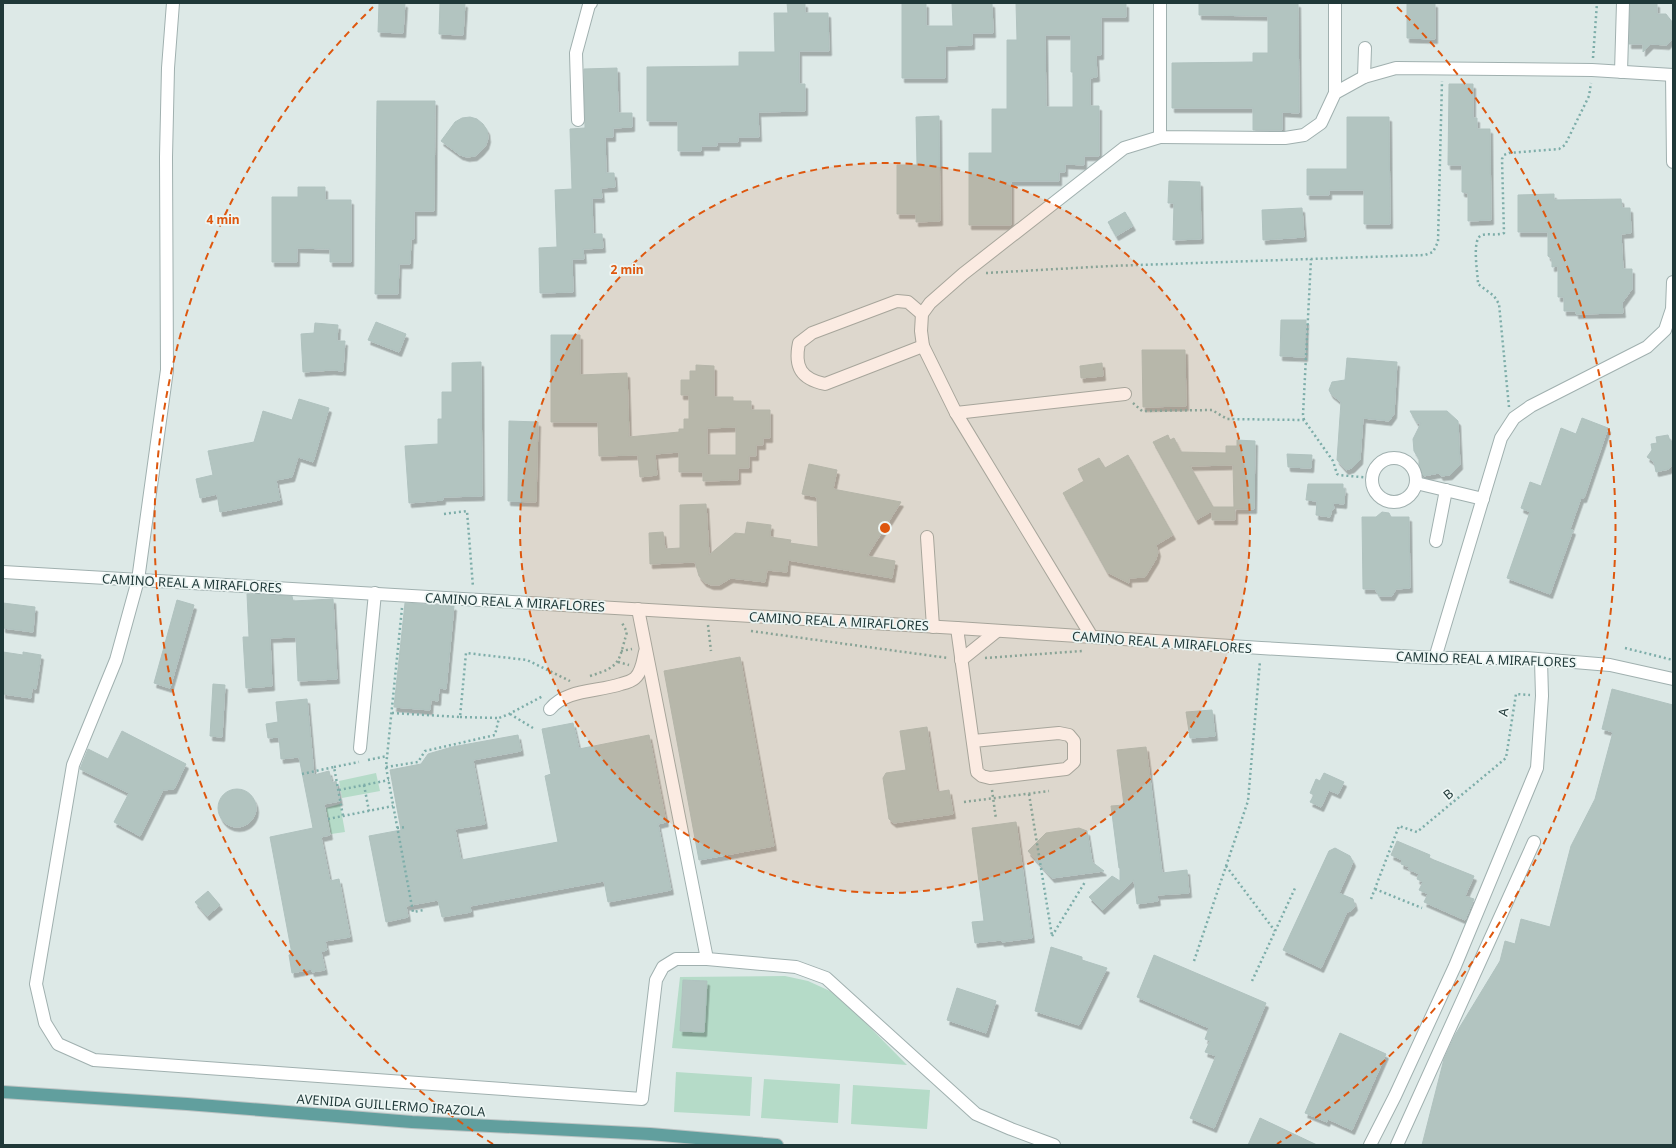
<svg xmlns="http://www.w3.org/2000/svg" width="1676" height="1148" viewBox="0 0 1676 1148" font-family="'Noto Sans',sans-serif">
<defs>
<filter id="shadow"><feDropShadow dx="2.5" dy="4.5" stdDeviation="0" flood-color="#0004"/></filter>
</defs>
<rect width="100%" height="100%" fill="#dde9e7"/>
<g fill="#b5dbc8">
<path d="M376 773 380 791 342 798 339 781Z"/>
<path d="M340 804 345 832 331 834 326 808Z"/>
<path d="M785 976 808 981 830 991 846 1003 907 1065 672 1048 680 977Z"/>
<path d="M676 1072 752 1077 750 1116 674 1112Z"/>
<path d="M764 1079 840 1084 838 1123 761 1118Z"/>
<path d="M853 1085 930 1090 927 1129 851 1124Z"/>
</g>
<g fill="#b2c4c0" stroke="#b0c2bf" fill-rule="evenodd" filter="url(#shadow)">
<path d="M379 3H405L403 33 378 32Z"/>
<path d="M440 3H465L463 35 439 34Z"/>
<path d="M787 3H805V13H828L829 51H799V84H805V111L758 112 759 137H738V142H717V146H701V151H678V121H647V67L739 66V52H775L774 13H788Z"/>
<path d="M902 3H926V26H953L952 3H992L993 33H972V45L945 46V78H902Z"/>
<path d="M1016 3H1126V17H1101V55H1096L1097 77 1090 78V106H1099V156H1084V165L1065 164V172H1059V181H1011V225H969V153H992V109H1007V40H1017ZM1045 35H1071V72H1073V107H1046Z"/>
<path d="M1199 3H1298L1299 113 1282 112V130H1253V108H1172V63L1253 62V53H1268V16L1199 15Z"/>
<path d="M1407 3H1435V39L1407 38Z"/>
<path d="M1630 3H1657V14H1666L1673 23 1671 30 1672 39 1667 45 1651 44 1643 52V44H1629Z"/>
<path d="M617 68 618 113H632V127L613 128V137H605L606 173H614L615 187 601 188 602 198H592L593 234H602L603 248 583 249 584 259H572L573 292 540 293 539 248 557 247 555 190 572 189 570 129 585 128 584 69Z"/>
<path d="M1449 84H1473V118H1477V129H1490L1491 220 1468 221V193L1462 192V165H1448Z"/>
<path d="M377 101H435L434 211H414V239H411L410 264H399L398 294H375Z"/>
<path d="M939 116 940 221 916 222V214H897V165H917L916 117Z"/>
<path d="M470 117 477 119 483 124 487 130 488 138 486 145 481 151 475 156 467 157 460 155 441 141 455 122 462 118Z"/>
<path d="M1347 117H1389L1390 224H1364V190H1329V195H1307V169H1347Z"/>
<path d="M1169 181 1200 182 1201 239 1173 240 1174 203H1168Z"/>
<path d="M298 187H325V200H351V262H330V249L297 248V262H272V197H298Z"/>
<path d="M1554 194V200L1621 199 1622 208H1630L1631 233 1621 234 1623 269H1632V289L1622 303 1623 313 1576 314V311H1564V297H1558V266L1552 267V259L1548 256V232H1518V195Z"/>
<path d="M1302 208 1304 237 1263 240 1262 210Z"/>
<path d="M1125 212 1133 226 1116 236 1108 222Z"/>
<path d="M1281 320H1306L1305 357 1280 356Z"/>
<path d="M376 322 406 334 399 352 368 340Z"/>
<path d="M315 323 338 325 337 341H345L343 371 332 370 303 372 301 334 314 333Z"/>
<path d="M551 335H580V375L627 373 629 437 679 432V429H684V419H689V395H681V380H690V371H696V365L714 366V397H733V401H751V410H770V438H763V445H756V456H749V468H738V480L703 481V472H679V452L655 454 657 475 640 477 638 455 599 456 598 422H551ZM736 427V455H707V428Z"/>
<path d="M1142 350H1185L1186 406 1143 407Z"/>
<path d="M1347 358 1397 362 1394 414 1389 421 1363 418 1360 460 1352 468 1346 470 1337 460 1341 402 1331 394 1329 390 1332 382 1345 380Z"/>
<path d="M481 362 482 496 443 497V500L409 503 405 446 438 444V419H442V392H452V363Z"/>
<path d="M1102 363 1103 376 1081 378 1080 366Z"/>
<path d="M299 399 329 408 313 462 298 457 292 477 276 480 280 500 220 512 217 494 200 498 196 479 213 475 208 451 254 442 263 411 292 420Z"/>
<path d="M1410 411H1447L1458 421 1460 465 1450 475 1441 476 1439 473 1424 476 1419 471V459L1414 451 1413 439 1421 423H1417Z"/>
<path d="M1582 418 1608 428 1584 498H1581L1570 529 1573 530 1550 594 1507 578 1530 512 1521 508 1530 482 1541 486 1561 428 1576 434Z"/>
<path d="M509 421 538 422 536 502 508 501Z"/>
<path d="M1168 435 1170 440 1174 438 1181 452 1226 453V446H1237V440L1255 441 1254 509H1235V520H1212V511L1196 520 1153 442ZM1233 465 1234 507H1213L1190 466Z"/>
<path d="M1668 435 1670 441H1673V463L1669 469 1656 472 1654 462 1647 457 1652 450 1651 444 1657 443 1656 437Z"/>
<path d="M1287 454 1312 455 1311 468 1288 467Z"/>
<path d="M1128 455 1173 535 1156 545 1158 552 1156 559 1145 577 1129 578V583L1107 572 1063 493 1084 481 1078 469 1099 458 1105 468Z"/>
<path d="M809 464 837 470 833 489 901 502 867 556 895 561 892 578 788 560 787 572 767 570 765 582 731 578 719 585H711L704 582 699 576 695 562 650 564 649 533 663 532 665 549 680 548V505L706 504 709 555 735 533 745 534 747 522 771 525 770 537 791 540 790 543 818 547 817 497 802 494Z"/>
<path d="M1308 484H1343V489H1345L1344 504 1333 503 1334 509H1332L1330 517 1316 515 1317 501 1306 500Z"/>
<path d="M1382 512 1389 513 1391 517H1409L1410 588 1396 589 1392 596H1379L1375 589H1363L1362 517H1376Z"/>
<path d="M247 594 292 596 293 601 333 599 337 679 298 681 296 637 270 638 272 686 246 688 243 637H249Z"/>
<path d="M177 600 194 605 170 688 154 683Z"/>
<path d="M3 603 35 607 33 632 3 628Z"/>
<path d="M405 603 454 606 446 689 439 688 438 701 431 700 430 710 394 707Z"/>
<path d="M3 652 23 655V652L41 655 36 689 32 688 31 698 3 694Z"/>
<path d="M740 657 774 846 699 860 664 671Z"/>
<path d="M213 684 225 685 222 737 210 736Z"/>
<path d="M1612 689 1673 705V1145H1422L1444 1059 1455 1035 1500 961 1505 941 1515 944 1521 919 1550 927 1571 846 1595 799 1613 732 1602 729Z"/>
<path d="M307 699 314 775 329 771 332 783 336 781 340 801 324 804 330 835 321 837 330 881 339 879 350 937 325 941 327 950 321 952 325 970 312 972 311 969 292 973 289 955 292 954 270 837 313 828 299 757 281 759 279 737 268 738 266 724 278 722 276 702Z"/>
<path d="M1212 710 1215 736 1190 738 1186 712Z"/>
<path d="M573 723 579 749 649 735 666 822 658 824 671 890 608 902 604 881 470 906 471 912 442 917 438 900 406 906 408 917 386 922 369 836 401 830 390 770 421 764 428 754 452 747 518 735 521 751 473 760 485 824 455 829 461 860 558 842 545 776 551 774 542 729Z"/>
<path d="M927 727 937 792 949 790 953 814 894 823 889 819 883 778 886 773 906 770 900 731Z"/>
<path d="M122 731 186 764 174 789 163 790 140 836 114 822 129 793 80 769 88 749 108 759Z"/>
<path d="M1146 747 1162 873 1187 870 1189 893 1157 895 1158 901 1137 904 1134 880 1102 910 1089 897 1112 876 1120 881V868H1119L1111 806 1124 805 1117 750Z"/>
<path d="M1324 773 1344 782 1338 794 1329 790 1321 807 1310 802 1314 795 1310 793 1316 779 1320 781Z"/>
<circle cx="237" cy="808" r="19"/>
<path d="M1016 822 1032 938 1002 942 1001 940 975 943 972 922 984 921 972 828Z"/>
<path d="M1079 828 1087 831 1092 862 1104 871 1052 878 1028 851 1046 833Z"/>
<path d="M1397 841 1430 855 1429 858 1474 876 1465 896 1474 899 1465 920 1424 902 1428 894 1419 890 1423 882 1417 879 1419 874 1408 869 1409 867 1401 864 1402 860 1391 855Z"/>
<path d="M1335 848 1350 856 1353 862 1339 893 1353 899 1355 906 1351 911 1347 912 1321 968 1283 950 1329 851Z"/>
<path d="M208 891 220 905 207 916 195 902Z"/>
<path d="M1051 947 1082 957V960L1107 968 1079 1025 1035 1011Z"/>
<path d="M1154 955 1266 1003 1214 1128 1190 1118 1216 1056 1205 1052 1210 1041 1205 1039 1209 1028 1137 997Z"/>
<path d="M683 980 707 981 704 1032 680 1031Z"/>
<path d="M957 988 996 1001 986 1033 947 1020Z"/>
<path d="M1340 1033 1386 1054 1352 1130 1328 1119 1327 1122 1305 1113Z"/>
<path d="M1260 1118 1317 1145H1248Z"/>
</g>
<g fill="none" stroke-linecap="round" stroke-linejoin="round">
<g stroke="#a0b0af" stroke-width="14">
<g id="minor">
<path d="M173 3 168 68 166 157 167 370 138 580 116 660 73 765 36 984 45 1023 58 1044 94 1060 642 1099 656 980 663 967 676 959H707L796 967 826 978 976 1114 1011 1129 1054 1145"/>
<path d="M1160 3V137L1285 138 1304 135 1321 123 1335 93 1364 77 1396 68 1592 70 1673 75"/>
<path d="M1621 72 1623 3"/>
<path d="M1672 75 1673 162"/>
<path d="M1364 77 1365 48"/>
<path d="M1335 93V3"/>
<path d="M578 120 576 53 589 5 591 3"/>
<path d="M922 314 908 302 897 301 812 333 799 343C794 367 801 379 825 384L923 346"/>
<path d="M956 413 1125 394"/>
<circle cx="1394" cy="480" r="22"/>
<path d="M1416 483 1483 499"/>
<path d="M927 537 933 627"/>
<path d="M1436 541 1446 490"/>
<path d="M3 572 957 628 1261 648 1435 658H1526L1610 665 1673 679"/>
<path d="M638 609 707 959"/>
<path d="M957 628 977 772 982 776 990 778 1066 769 1074 762V741L1069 735 1059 733 973 741"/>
<path d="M1092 637 956 413 923 346 921 331 922 314 930 303 963 274 1124 148 1160 137"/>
<path d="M1435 658 1501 438 1514 418 1531 406 1647 347 1665 330 1672 309 1673 282"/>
<path d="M961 660 997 631"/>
<path d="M550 709C566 689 598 692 621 684 625 683 632 681 635 678 642 672 643 660 645 652"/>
<path d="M360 748 375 593"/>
<path d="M1370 1145 1395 1096 1455 966 1537 768 1542 696 1541 660"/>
<path d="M1397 1145 1534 842"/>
</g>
</g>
<g stroke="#bcc3c3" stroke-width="14">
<path id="major" d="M3 1092 187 1104 412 1122 650 1134 777 1145"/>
</g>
<g stroke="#7dada9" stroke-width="2.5" stroke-dasharray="2 3" stroke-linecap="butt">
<path d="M1593 58 1597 3"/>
<path d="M986 273 1110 266 1425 255 1433 252 1438 242 1442 81"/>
<path d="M1133 403 1142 411 1212 410 1227 419 1304 420 1333 461 1337 474 1339 475 1371 478"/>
<path d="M1509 407 1499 304 1494 296 1478 284C1478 274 1471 238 1482 235 1489 233 1496 236 1504 233L1502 159 1504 155 1509 153 1559 149 1565 145 1589 96 1591 83"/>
<path d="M1304 420 1303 415 1311 259"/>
<path d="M444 514 467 511 473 587"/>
<path d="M402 608 386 767 413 912 424 910"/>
<path d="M708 625 711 651"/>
<path d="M751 631 948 658"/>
<path d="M1625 648 1673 660"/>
<path d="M621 651 632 649"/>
<path d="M985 658 1082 651"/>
<path d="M618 662 629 665"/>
<path d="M590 676C622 666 618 662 627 632L621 621"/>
<path d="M392 713 460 717 466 653 527 660 570 681"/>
<path d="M510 714 533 728"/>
<path d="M460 717 499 718"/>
<path d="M368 760 387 756"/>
<path d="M334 767 359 762"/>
<path d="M386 767 418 762 425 751 495 735 499 718 509 714 543 696"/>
<path d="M302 774 334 767 343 816"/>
<path d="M364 785 369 811"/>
<path d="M339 790 389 780"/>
<path d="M992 790 996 819"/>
<path d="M1029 794 1052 936"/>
<path d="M964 802 1049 791"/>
<path d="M328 819 393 806"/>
<path d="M397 828 406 827"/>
<path d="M1226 866 1275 931"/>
<path d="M1375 889 1422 908"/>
<path d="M1371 899 1399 826 1417 832 1506 758 1516 694 1530 695"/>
<path d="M1052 936 1085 882"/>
<path d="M1194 961 1248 801 1260 661"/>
<path d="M1252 981 1296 886"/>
</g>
<use href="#minor" stroke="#fff" stroke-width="12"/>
<use href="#major" stroke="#619f9e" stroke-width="12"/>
</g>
<circle cx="885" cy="528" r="365" fill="#de570e" fill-opacity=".12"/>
<g fill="none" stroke="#de570e" stroke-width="2" stroke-dasharray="7 5">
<circle cx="885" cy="528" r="365"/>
<path d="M493 1144A730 730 0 0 1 373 7M1397 7A730 730 0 0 1 1277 1144"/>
</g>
<g text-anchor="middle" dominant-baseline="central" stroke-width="3.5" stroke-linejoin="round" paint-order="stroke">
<g font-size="13" fill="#1f3838" stroke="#edf6f4">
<text transform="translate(192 583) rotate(3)">CAMINO REAL A MIRAFLORES</text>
<text transform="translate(515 602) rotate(3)">CAMINO REAL A MIRAFLORES</text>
<text transform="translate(839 621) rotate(3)">CAMINO REAL A MIRAFLORES</text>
<text transform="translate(1162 642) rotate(4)">CAMINO REAL A MIRAFLORES</text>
<text transform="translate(1486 659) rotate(2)">CAMINO REAL A MIRAFLORES</text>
<text transform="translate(1503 712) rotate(-81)">A</text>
<text transform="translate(1448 794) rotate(-40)">B</text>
<text transform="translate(391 1105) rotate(4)">AVENIDA GUILLERMO IRAZOLA</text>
</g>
</g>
<circle cx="885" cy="528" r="6" fill="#de570e" stroke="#edf6f4" stroke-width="2"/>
<g font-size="12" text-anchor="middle" font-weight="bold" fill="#de570e" stroke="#edf6f4" stroke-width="3.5" stroke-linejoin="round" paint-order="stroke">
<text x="223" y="224">4 min</text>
<text x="627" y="274">2 min</text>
</g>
<rect width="1676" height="1148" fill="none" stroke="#1f3838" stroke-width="8"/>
</svg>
